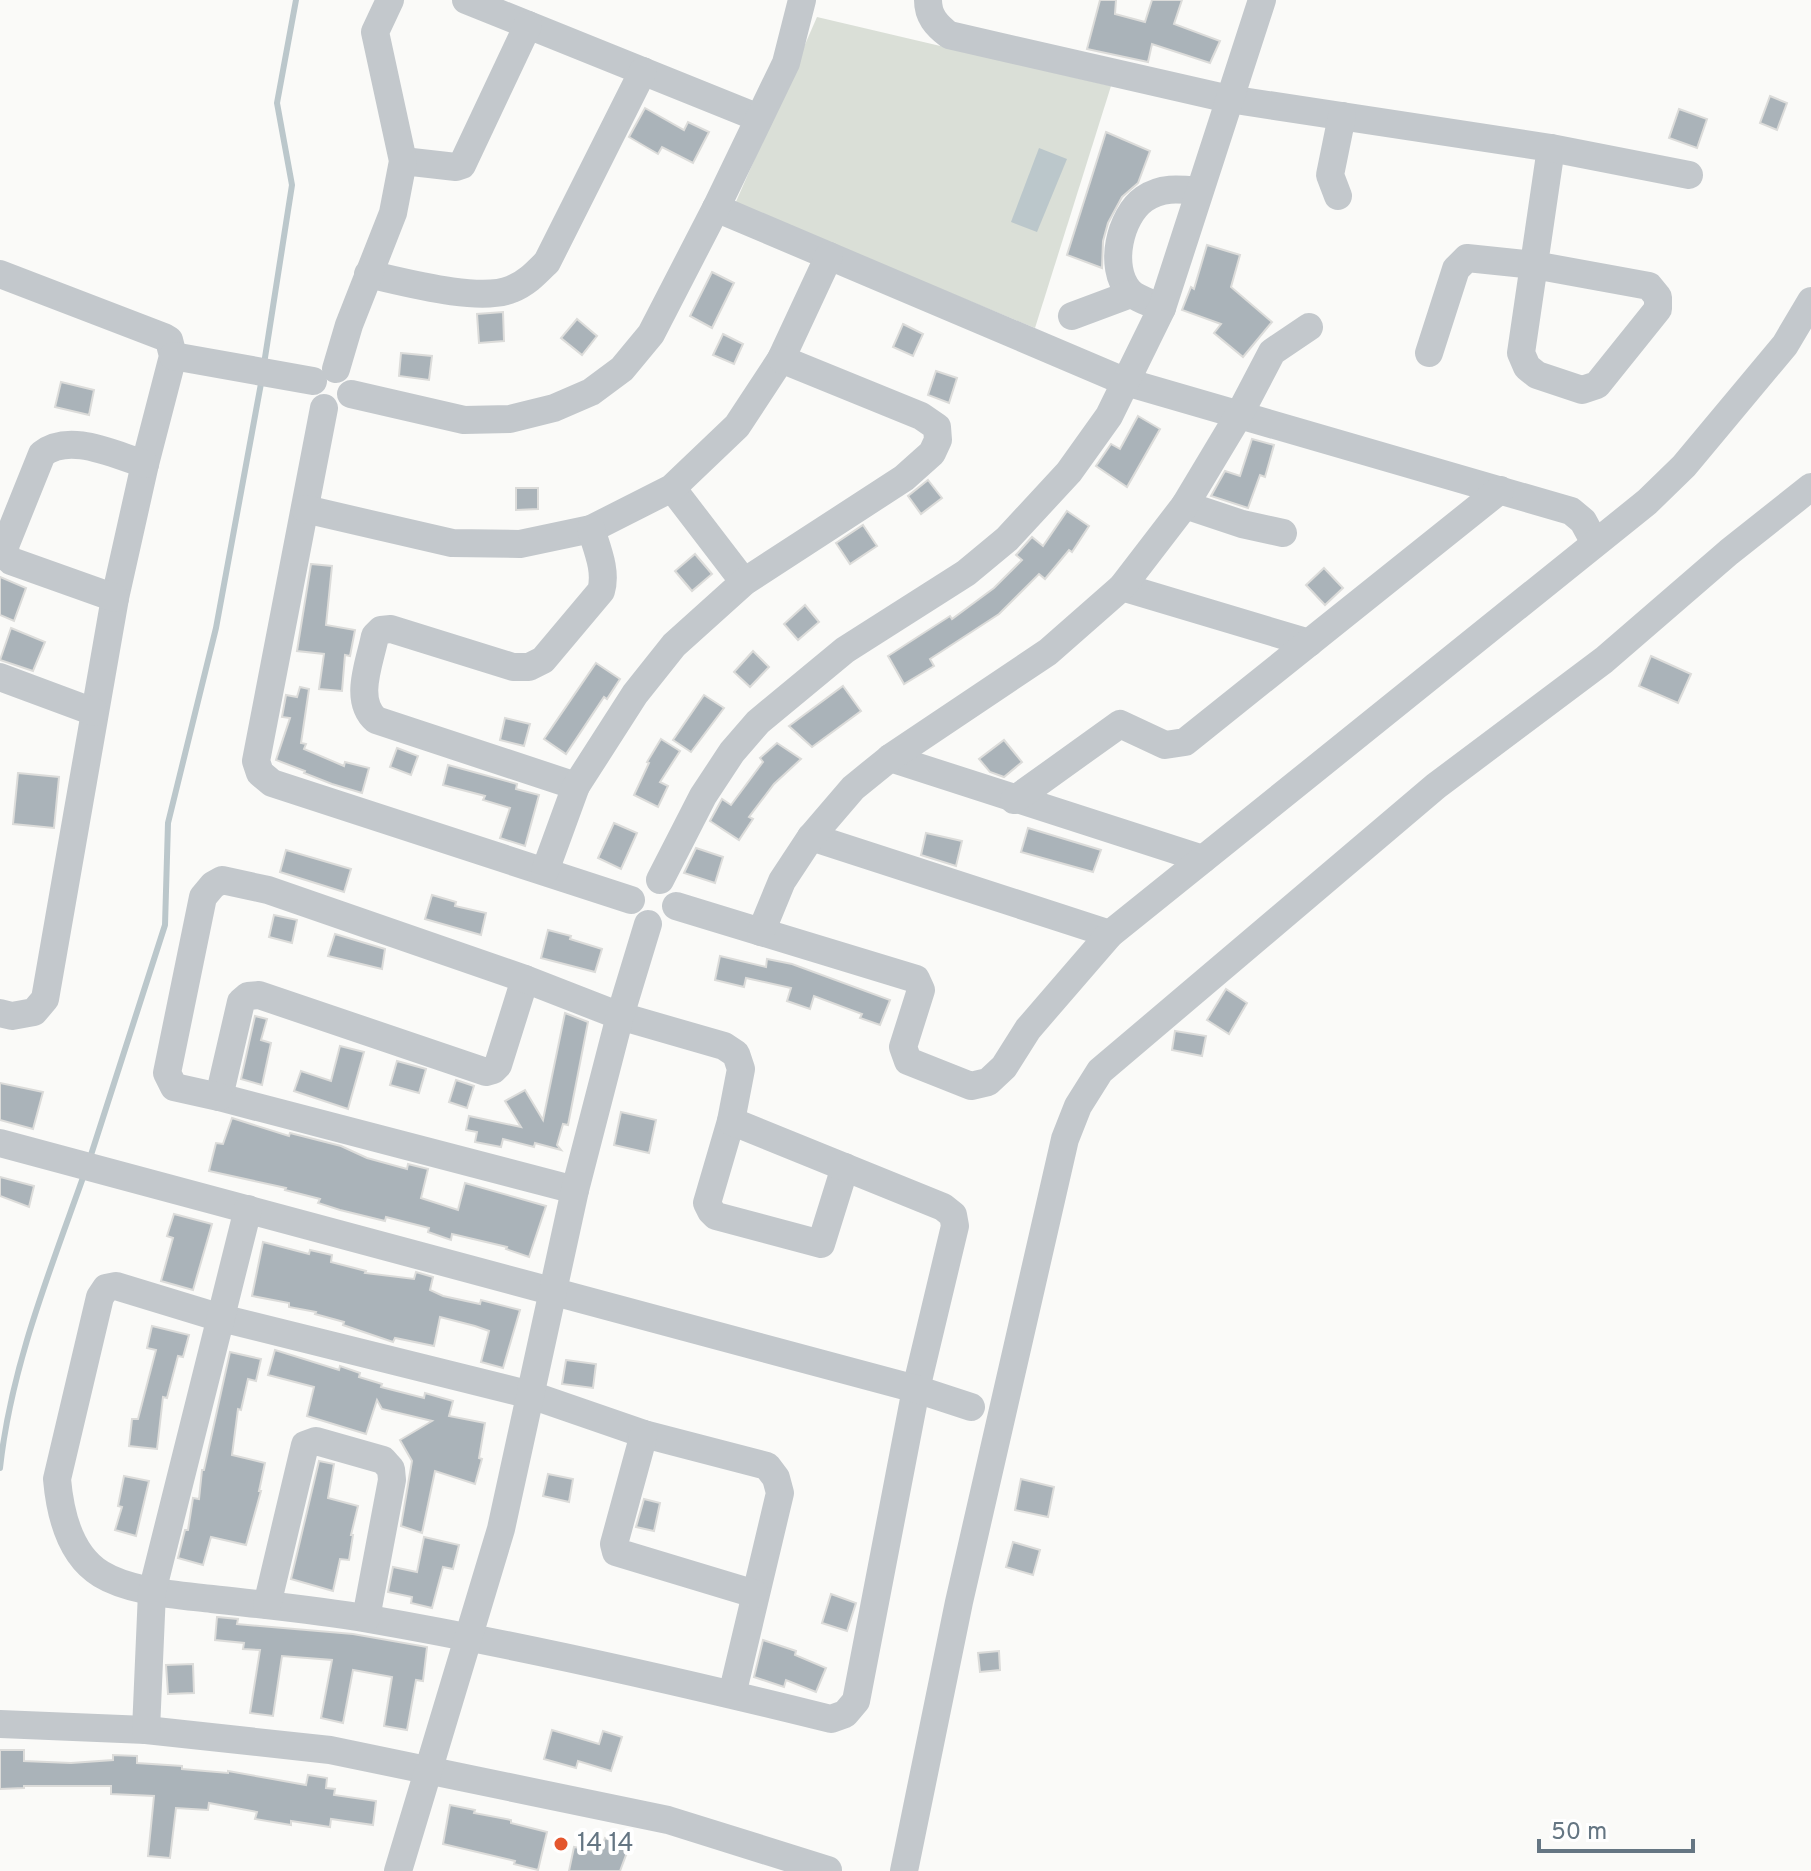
<svg xmlns="http://www.w3.org/2000/svg" width="1811" height="1871" viewBox="0 0 1811 1871" font-family="Overpass,sans-serif">
<rect width="100%" height="100%" fill="#fafaf8"/>
<path fill="#dadfd7" d="M817 17 1111 86 1035 328 735 204Z"/>
<path fill="#bbc7cb" d="M1039 148 1067 159 1037 232 1011 222Z"/>
<g fill="none" stroke-linecap="round" stroke-linejoin="round">
<g stroke="#bbc7cb" stroke-width="6">
<path d="M264 364 292 185 277 103 296 0"/>
<path d="M90 1158 165 925 168 823 216 628 262 378"/>
<path d="M0 1468C11 1366 51 1268 85 1172"/>
</g>
</g>
<g fill="#aab3b9" stroke="#dcdcda" stroke-width="2">
<path d="M1100 0H1116L1115 14 1145 22 1152 0H1182L1174 24 1220 41 1210 63 1152 44 1148 62 1087 49Z"/>
<path d="M1770 96 1787 103 1777 130 1760 123Z"/>
<path d="M645 108 684 130 688 122 709 132 693 163 662 147 658 154 629 137Z"/>
<path d="M1679 109 1707 119 1697 148 1669 138Z"/>
<path d="M1106 132 1150 151 1138 183 1122 197 1108 223 1103 241 1102 268 1067 255Z"/>
<path d="M1207 245 1240 255 1231 287 1272 322 1243 357 1214 333 1221 324 1182 310 1191 287 1194 289Z"/>
<path d="M712 272 734 283 712 328 690 316Z"/>
<path d="M503 312 504 341 479 343 477 314Z"/>
<path d="M577 319 597 336 582 355 561 338Z"/>
<path d="M903 324 923 334 913 356 893 347Z"/>
<path d="M723 334 743 344 734 364 713 355Z"/>
<path d="M401 353 432 356 429 380 399 376Z"/>
<path d="M936 371 957 378 949 403 928 395Z"/>
<path d="M61 382 94 390 89 415 55 407Z"/>
<path d="M1138 416 1160 429 1127 487 1096 466 1111 444 1120 449Z"/>
<path d="M1252 439 1274 445 1265 477 1260 475 1248 508 1211 496 1225 471 1240 476Z"/>
<path d="M928 480 942 498 921 514 908 496Z"/>
<path d="M516 488H538V509L516 510Z"/>
<path d="M1067 511 1089 526 1072 552 1069 550 1045 579 1039 574 999 614 930 659 934 666 904 684 888 656 950 616 952 619 994 588 1022 560 1016 555 1032 537 1043 546Z"/>
<path d="M863 525 877 546 850 564 836 543Z"/>
<path d="M695 554 712 574 692 591 675 571Z"/>
<path d="M311 564 332 566 326 625 355 630 350 656 345 655 342 691 319 689 324 654 297 651Z"/>
<path d="M1324 568 1343 588 1325 605 1306 585Z"/>
<path d="M0 577 26 588 14 621 0 615Z"/>
<path d="M805 605 819 622 798 640 784 624Z"/>
<path d="M11 628 45 642 33 671 0 660Z"/>
<path d="M753 651 769 667 750 687 734 672Z"/>
<path d="M1651 656 1691 674 1678 703 1639 686Z"/>
<path d="M596 663 620 679 607 699 604 697 566 754 544 739Z"/>
<path d="M843 686 861 711 812 747 789 726Z"/>
<path d="M300 687 309 689 301 743 306 744 304 749 344 766 345 762 369 768 362 793 332 784 304 773 305 771 276 760 290 718 282 717 286 695 297 697Z"/>
<path d="M704 695 724 708 691 752 673 740Z"/>
<path d="M505 718 530 724 524 746 500 740Z"/>
<path d="M661 739 680 751 660 782 668 786 658 807 634 795 649 763 647 762Z"/>
<path d="M1004 740 1022 762 1004 777 990 772 979 759Z"/>
<path d="M777 743 801 759 774 784 749 817 753 819 739 840 710 821 722 799 731 805 763 762 760 758Z"/>
<path d="M397 748 418 756 411 775 390 767Z"/>
<path d="M448 765 517 784 516 789 539 795 525 846 500 838 510 808 483 800 485 796 443 785Z"/>
<path d="M18 773 59 777 54 828 13 824Z"/>
<path d="M614 823 637 833 621 869 598 858Z"/>
<path d="M1028 828 1101 850 1093 872 1021 852Z"/>
<path d="M926 833 962 841 956 866 921 855Z"/>
<path d="M696 848 723 857 715 883 684 873Z"/>
<path d="M286 850 351 869 344 892 280 872Z"/>
<path d="M432 895 456 902 455 906 486 913 481 935 425 919Z"/>
<path d="M274 915 297 920 292 943 269 937Z"/>
<path d="M548 930 571 936 570 939 602 949 595 972 541 958Z"/>
<path d="M335 934 385 949 382 969 328 956Z"/>
<path d="M720 956 766 967 767 959 792 964 890 1000 880 1025 860 1018 862 1014 814 996 810 1009 787 1001 791 988 746 978 744 987 715 980Z"/>
<path d="M1226 989 1247 1003 1229 1034 1207 1020Z"/>
<path d="M565 1013 588 1022 568 1125 563 1124 557 1145 561 1150 535 1143 534 1147 503 1139 501 1147 475 1142 477 1132 466 1130 469 1116 521 1127 505 1101 525 1090 543 1120Z"/>
<path d="M255 1016 267 1019 261 1040 271 1043 262 1085 241 1079Z"/>
<path d="M1175 1031 1206 1036 1202 1056 1172 1050Z"/>
<path d="M340 1046 364 1052 348 1109 294 1091 301 1071 331 1081Z"/>
<path d="M397 1061 426 1069 419 1093 390 1085Z"/>
<path d="M456 1080 474 1086 467 1108 449 1102Z"/>
<path d="M0 1083 43 1092 33 1129 0 1120Z"/>
<path d="M621 1112 656 1120 649 1153 614 1145Z"/>
<path d="M232 1118 289 1136 290 1133 341 1146 367 1158 407 1169 408 1164 428 1169 421 1198 458 1210 465 1183 546 1206 529 1257 506 1249 507 1247 452 1234 451 1240 428 1232 429 1228 386 1217 385 1221 340 1210 318 1203 320 1199 285 1190 286 1188 209 1171 216 1143 223 1144Z"/>
<path d="M0 1177 34 1186 29 1207 0 1196Z"/>
<path d="M174 1214 212 1224 193 1290 161 1281 173 1238 167 1236Z"/>
<path d="M263 1242 309 1254 310 1250 332 1255 331 1262 366 1271 365 1273 414 1279 416 1272 433 1277 430 1290 443 1296 480 1304 481 1300 520 1310 503 1368 481 1362 489 1331 475 1326 440 1317 434 1346 395 1338 393 1342 343 1325 344 1322 315 1314 316 1312 289 1307V1303L252 1296Z"/>
<path d="M152 1326 189 1335 183 1357 178 1356 167 1398 163 1397 157 1449 129 1446 132 1419H138L156 1350 147 1348Z"/>
<path d="M275 1350 339 1370 340 1366 360 1373 359 1377 382 1384 381 1387 424 1398 425 1393 453 1401 449 1416 485 1423 479 1458 482 1459 475 1484 435 1471 422 1533 401 1526 412 1461 400 1440 432 1421 382 1409 377 1400 366 1434 307 1416 314 1387 268 1375Z"/>
<path d="M230 1352 261 1359 256 1381 248 1379 241 1410 238 1409 232 1455 265 1463 259 1491H261L246 1545 211 1537 203 1565 178 1558 185 1530H188L193 1498 199 1499 202 1470H204Z"/>
<path d="M566 1360 596 1364 593 1388 562 1384Z"/>
<path d="M319 1461 334 1464 328 1498 358 1506 351 1535H353L349 1560 340 1559 333 1591 291 1579Z"/>
<path d="M548 1474 573 1479 569 1502 543 1496Z"/>
<path d="M124 1476 149 1481 136 1536 115 1530 122 1507 118 1506Z"/>
<path d="M1021 1479 1054 1487 1048 1517 1015 1510Z"/>
<path d="M644 1499 660 1503 654 1531 636 1527Z"/>
<path d="M424 1537 459 1545 453 1569 443 1567 432 1608 411 1603 412 1597 388 1592 393 1567 417 1572Z"/>
<path d="M1013 1542 1040 1550 1033 1575 1006 1567Z"/>
<path d="M831 1594 856 1603 847 1631 822 1623Z"/>
<path d="M217 1617 238 1619 237 1624 353 1634 427 1647 423 1681 416 1680 407 1730 384 1726 392 1677 353 1670 343 1723 321 1718 332 1660 282 1656 273 1716 250 1713 260 1650 243 1649 244 1643 215 1640Z"/>
<path d="M763 1640 796 1651 795 1655 826 1668 816 1692 786 1680 784 1687 754 1677Z"/>
<path d="M999 1651 1000 1670 980 1672 978 1653Z"/>
<path d="M193 1664 194 1693 168 1694 166 1665Z"/>
<path d="M552 1730 599 1744 603 1731 622 1737 611 1771 578 1761 576 1768 544 1759Z"/>
<path d="M0 1750H24V1761L71 1763 113 1760V1755L137 1756V1763L182 1766V1769L228 1773V1771L306 1785 308 1775 327 1778 326 1788 335 1789 334 1795 376 1801 373 1825 331 1819 330 1827 291 1821V1825L255 1819 257 1812 209 1803 208 1810 176 1808 170 1858 148 1856 154 1796 111 1794V1786H24V1788L0 1789Z"/>
<path d="M450 1805 475 1810 474 1813 511 1820V1823L547 1832 538 1870 514 1864 515 1861 443 1844Z"/>
<path d="M605 1838 629 1847 620 1871H569L574 1847 600 1852Z"/>
</g>
<g fill="none" stroke-linecap="round" stroke-linejoin="round">
<g stroke="#c3c8cc" stroke-width="28">
<path d="M466 0 759 118"/>
<path d="M928 0C928 16 936 25 949 35L1229 99 1551 148 1521 353 1527 367 1537 375 1582 390 1597 385 1658 309V297L1649 286 1534 265 1467 258 1456 269 1429 353"/>
<path d="M1551 148 1689 175"/>
<path d="M403 161 456 167 462 165 528 25"/>
<path d="M1338 196 1330 175 1342 116"/>
<path d="M716 208 1126 382 1571 511 1583 521 1595 543"/>
<path d="M0 274 164 337 169 340 173 356 145 464 115 598 45 999 34 1012 12 1016 0 1013"/>
<path d="M368 274C404 282 480 303 512 289 527 283 536 273 547 262L643 71"/>
<path d="M1162 308C1152 303 1136 299 1129 291 1108 267 1120 216 1144 199 1161 187 1179 189 1198 191"/>
<path d="M1072 316 1131 294"/>
<path d="M173 356 313 381"/>
<path d="M336 369 349 325 393 213 403 161 375 32 390 0"/>
<path d="M351 394 464 420 510 419 554 408 591 392 622 369 651 334 716 208 786 63 802 0"/>
<path d="M324 408 256 761 260 773 272 783 631 900"/>
<path d="M672 488 744 582"/>
<path d="M1185 505 1242 524 1283 533"/>
<path d="M305 509 452 543 520 544 591 529 672 488 737 426 781 359 829 256"/>
<path d="M1122 587 1309 643"/>
<path d="M115 598 11 561 6 555 5 546 42 454C70 432 114 455 145 464"/>
<path d="M0 677 94 712"/>
<path d="M890 758 1203 859"/>
<path d="M576 786 376 720C353 700 370 662 375 636L381 630 391 629 513 667H529L543 660 601 591C607 571 597 549 591 529"/>
<path d="M1014 800 1120 724 1165 745 1185 742 1500 490"/>
<path d="M811 837 1110 934"/>
<path d="M545 871 576 786 635 694 674 645 744 582 904 478 932 453 938 440 937 427 921 416 781 359"/>
<path d="M660 880 703 796 732 752 758 722 845 650 966 573 1007 539 1069 472 1109 416 1162 308 1262 0"/>
<path d="M676 906 916 979 921 990 903 1047 908 1061 971 1086 988 1082 1004 1067 1028 1029 1110 934 1647 502 1684 466 1785 345 1811 301"/>
<path d="M761 932 782 881 811 837 853 788 890 758 1048 652 1122 587 1185 505 1239 415 1272 352 1309 327"/>
<path d="M525 979 498 1065 493 1070 486 1072 259 995 248 996 241 1002 219 1097 575 1190"/>
<path d="M219 1097 174 1087 167 1073 203 897 213 885 222 880 268 890 525 979 620 1016 724 1046 736 1054 741 1069 731 1121 707 1203 711 1211 716 1216 821 1244 845 1167"/>
<path d="M731 1121 943 1207 953 1215 955 1226 916 1389 856 1701 845 1714 831 1719C678 1681 524 1646 369 1619 317 1610 264 1605 212 1599 179 1595 130 1592 101 1574 70 1555 60 1513 57 1479L100 1297 106 1288 116 1286 221 1318 531 1395 644 1434 767 1466 776 1478 780 1493 732 1695"/>
<path d="M0 1143 916 1389 971 1407"/>
<path d="M644 1434 614 1544 616 1552 755 1594"/>
<path d="M267 1605 305 1445 316 1441 383 1460 391 1469 392 1480 366 1618"/>
<path d="M0 1724 146 1730 330 1750 668 1820 828 1870"/>
<path d="M146 1730 152 1592 248 1209"/>
<path d="M398 1871 501 1529 575 1190 620 1016 648 924"/>
<path d="M904 1871 959 1602 1065 1139 1078 1106 1100 1071 1436 786 1604 660 1729 552 1811 487"/>
</g>
</g>
<circle fill="#e4572e" stroke="#fff" stroke-width="3" cx="561" cy="1844" r="8"/>
<g text-anchor="middle" dominant-baseline="central" stroke-width="8" stroke-linejoin="round" paint-order="stroke">
<g font-size="26" fill="#657683" stroke="#fff" text-anchor="start">
<text x="577" y="1844">14 14</text>
</g>
</g>
<path d="M1539 1839v12h154v-12" fill="none" stroke="#657683" stroke-width="4"/>
<text x="1551" y="1839" font-size="24" fill="#657683" stroke="#ffffff" stroke-width="6" paint-order="stroke">50 m</text>
</svg>
